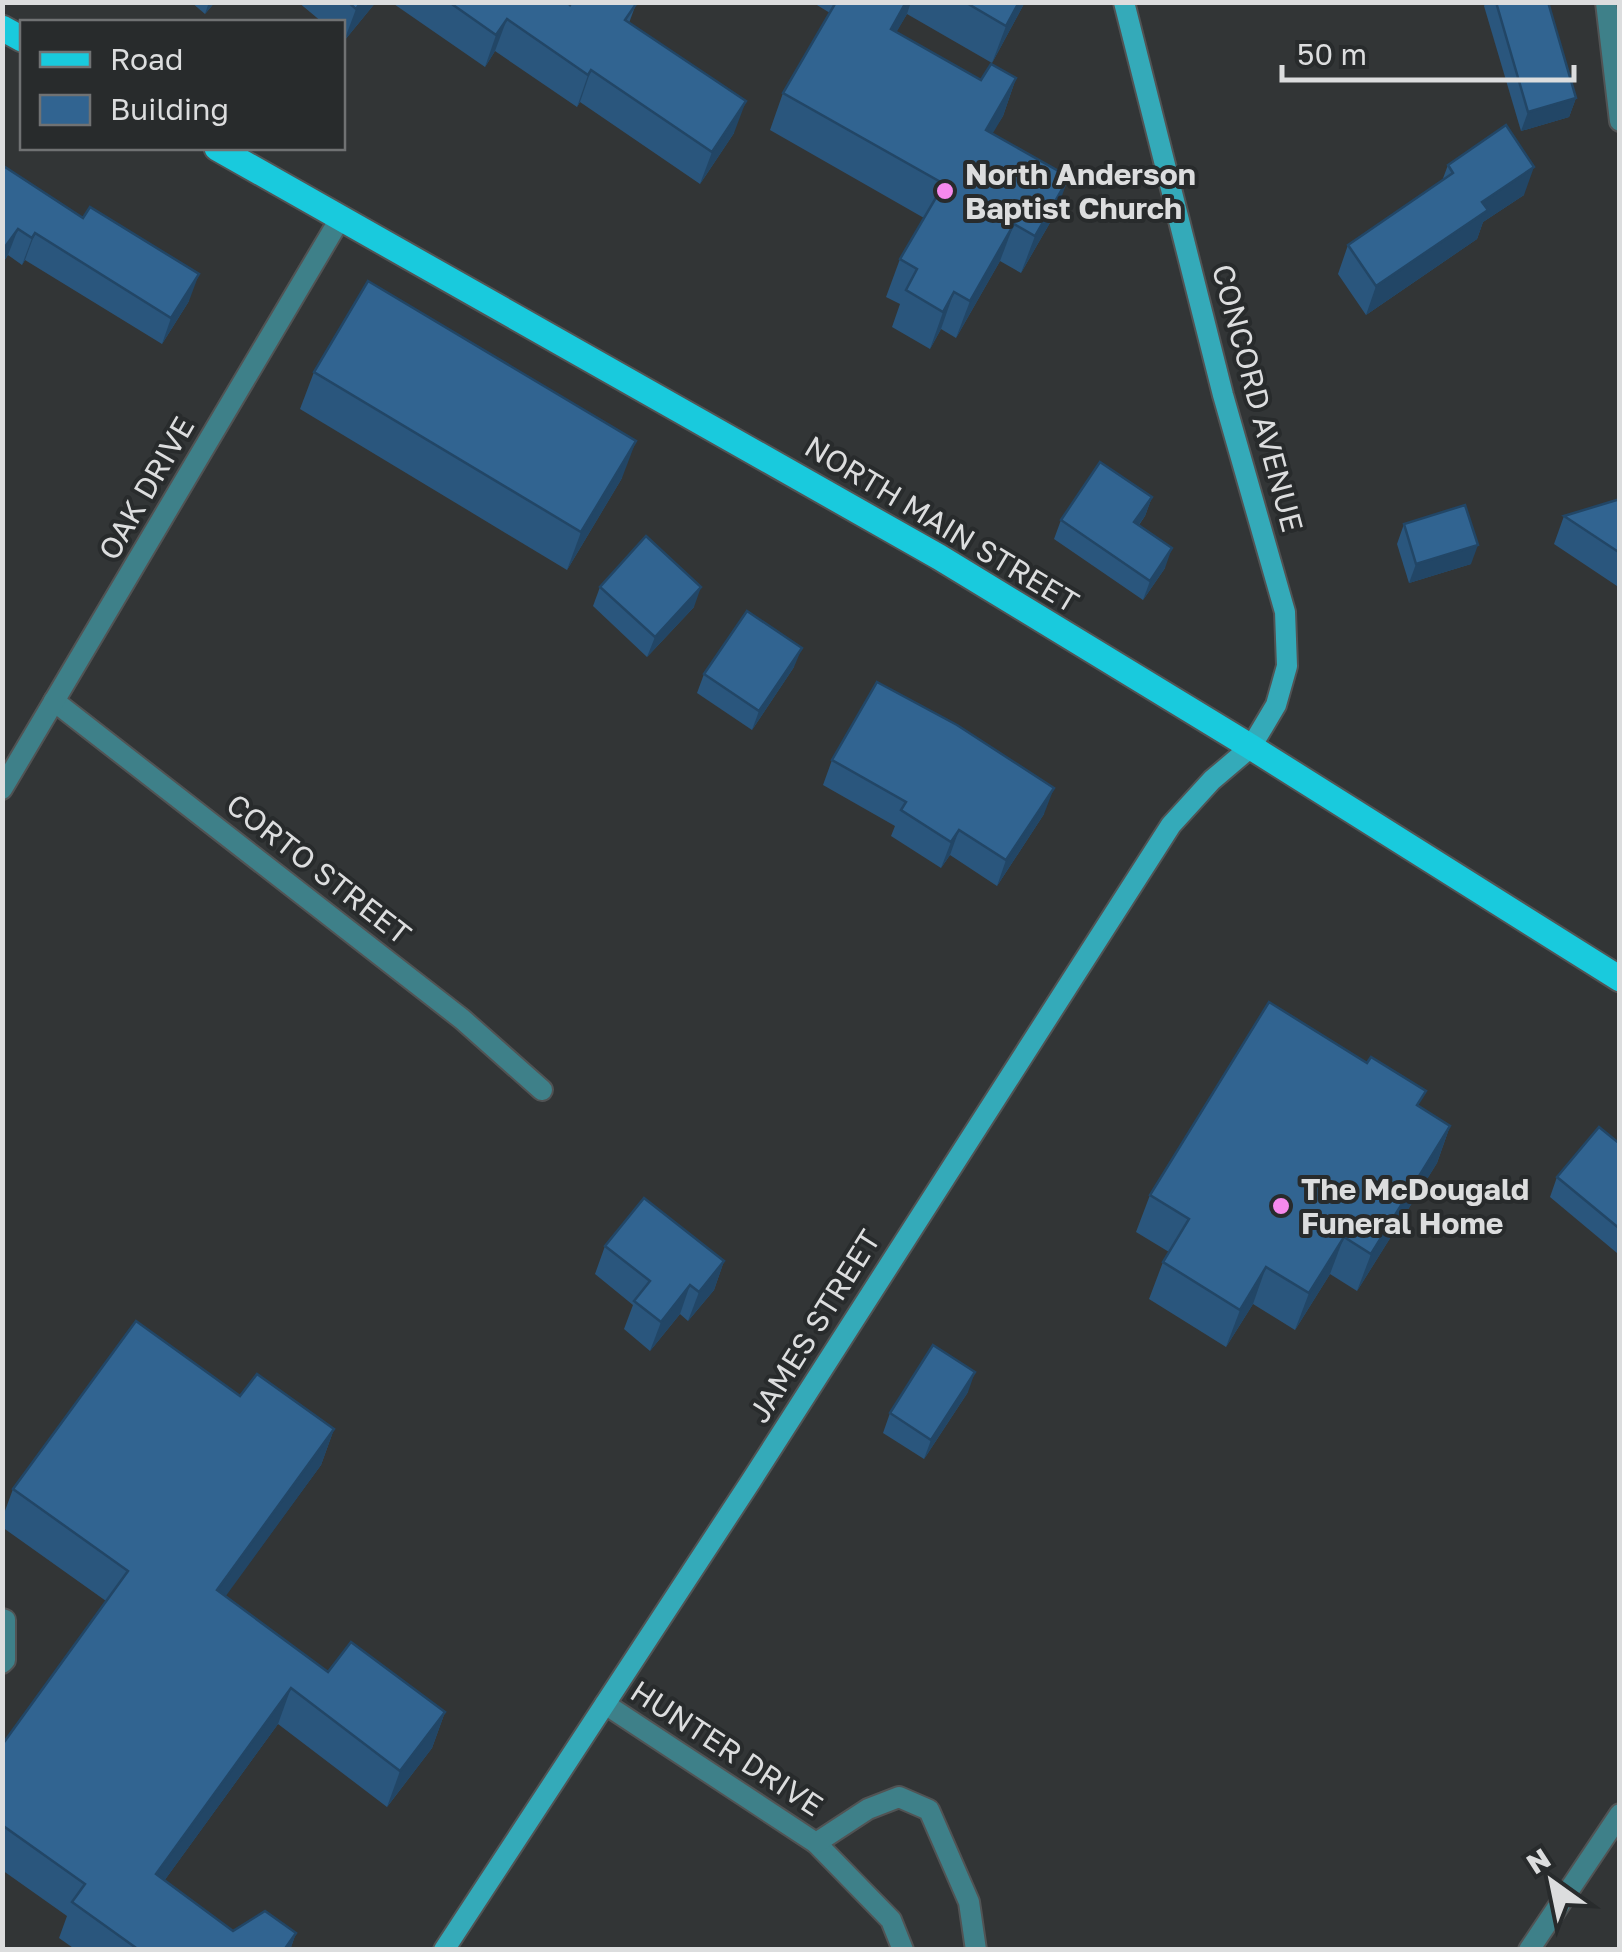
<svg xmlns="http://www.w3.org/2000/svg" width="1622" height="1952" viewBox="0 0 1622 1952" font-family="'Golos Text',sans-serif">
<rect width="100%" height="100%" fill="#323536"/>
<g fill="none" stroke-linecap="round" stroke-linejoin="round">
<g stroke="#515354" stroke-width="24">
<g id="street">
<path d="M1606 2 1620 121"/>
<path d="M54 701 462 1019 542 1090"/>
<path d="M2 789 341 217"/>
<path d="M2 1619 5 1620V1660L2 1663"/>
<path d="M605 1704 816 1843 891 1920 903 1950"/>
<path d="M816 1843 868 1809 899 1797 929 1810 969 1902 976 1950"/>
<path d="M1529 1950 1620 1814"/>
</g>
</g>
<g stroke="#515354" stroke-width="24">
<path id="secondary" d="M444 1950 751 1481 1171 825 1212 780 1251 747 1276 705 1287 666 1285 612 1223 395 1124 2"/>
</g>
<g stroke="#515354" stroke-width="29">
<g id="primary">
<path d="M2 28 22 39"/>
<path d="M217 148 939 557 1251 747 1620 979"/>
</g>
</g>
<use href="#street" stroke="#3e8089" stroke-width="20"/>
<use href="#secondary" stroke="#34aab9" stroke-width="20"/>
<use href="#primary" stroke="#19cadd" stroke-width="25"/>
</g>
<g fill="#2a567d">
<path d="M191 2H215L205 14Z"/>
<path d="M298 2H376L344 41 342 40V22H322Z"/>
<path d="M391 2H567L570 5 636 4 629 23 734 133 700 184 580 102 577 107 495 51 485 67Z"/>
<path d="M812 2H1025L992 63 907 14 896 32 981 80 1016 78 1003 116 992 133 1055 214 1021 273 1000 261 956 338 941 329 930 349 892 327 900 304 886 297 900 259 924 218 770 130 783 93 830 13Z"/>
<path d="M1486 2H1548L1576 98 1569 117 1521 131 1484 6Z"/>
<path d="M2 165 189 301 162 344 25 260 22 265 8 255 2 264Z"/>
<path d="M1448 165 1524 195 1483 222 1477 239 1366 315 1338 274 1348 245 1442 181Z"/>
<path d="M314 372 622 478 567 570 300 409Z"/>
<path d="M1152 497 1145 516 1139 525 1165 568 1143 600 1054 539 1061 520Z"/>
<path d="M1620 499V588L1554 544 1564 516Z"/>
<path d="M1404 524 1471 564 1409 583 1397 544Z"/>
<path d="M600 587 694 607 647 657 593 606Z"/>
<path d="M794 667 752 730 697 693 704 674Z"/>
<path d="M832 760 1044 814 997 886 950 855 941 868 891 836 895 826 823 785Z"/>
<path d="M1420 1107 1450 1126 1437 1163 1357 1291 1330 1274 1295 1330 1253 1304 1226 1347 1149 1299 1163 1262 1169 1252 1136 1232 1150 1195Z"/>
<path d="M1620 1144V1250L1617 1253 1550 1197 1557 1177Z"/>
<path d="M605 1246 724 1261 714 1290 688 1321 680 1314 650 1351 624 1329 633 1305 595 1274Z"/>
<path d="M968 1392 924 1459 883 1433 890 1413Z"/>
<path d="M240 1396 334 1429 321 1465 225 1596 328 1672 445 1712 432 1748 387 1807 278 1724 164 1881 233 1931 296 1933 290 1950H76L59 1938 67 1916 2 1870V1745L106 1601 2 1527V1519L13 1489Z"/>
</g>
<g fill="#224666">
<path d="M209 2H215L205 14Z"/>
<path d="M361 2H376L344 41 356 9Z"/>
<path d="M906 2H911L907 14 877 66 891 29Z"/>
<path d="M1019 2H1025L992 63 1006 26Z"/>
<path d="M507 19 495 51 485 67 496 35Z"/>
<path d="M591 70 580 102 577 107 588 75Z"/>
<path d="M1016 78 1003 116 973 167 986 130Z"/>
<path d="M1576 98 1569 117 1521 131 1528 112Z"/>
<path d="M746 101 734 133 700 184 712 152Z"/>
<path d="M1534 167 1524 195 1483 222 1477 239 1366 315 1376 286 1482 202Z"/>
<path d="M1069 177 1055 214 1021 273 1035 236Z"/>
<path d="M1014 224 1000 261 956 338 970 301Z"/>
<path d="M18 229 8 255 2 264V251Z"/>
<path d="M35 233 25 260 22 265 32 238Z"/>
<path d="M199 274 189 301 162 344 171 318Z"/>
<path d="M954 292 941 329 930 349 943 312Z"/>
<path d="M636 441 622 478 567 570 581 532Z"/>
<path d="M1152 497 1145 516 1127 541 1134 522Z"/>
<path d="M1478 545 1471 564 1409 583 1416 564Z"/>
<path d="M1172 548 1165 568 1143 600 1150 581Z"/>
<path d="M701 587 694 607 647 657 655 637Z"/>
<path d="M802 648 794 667 752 730 759 711Z"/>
<path d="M1054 788 1044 814 997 886 1006 860Z"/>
<path d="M959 830 950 855 941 868 951 842Z"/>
<path d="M1450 1126 1437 1163 1357 1291 1371 1254Z"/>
<path d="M1344 1237 1330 1274 1295 1330 1309 1293Z"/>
<path d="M724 1261 714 1290 688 1321 699 1292Z"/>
<path d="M1266 1267 1253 1304 1226 1347 1240 1310Z"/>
<path d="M690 1285 680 1314 650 1351 661 1322Z"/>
<path d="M975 1372 968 1392 924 1459 931 1440Z"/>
<path d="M334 1429 321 1465 204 1626 217 1590Z"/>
<path d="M291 1688 278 1724 143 1910 156 1874Z"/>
<path d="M445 1712 432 1748 387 1807 400 1771Z"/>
<path d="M296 1933 290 1950H284Z"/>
</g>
<g fill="#316491" stroke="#224666" stroke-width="2.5">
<path d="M348 2H361L356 9Z"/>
<path d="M449 2H567L570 5 572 2H633L636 4 625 20 746 101 712 152 591 70 588 75 507 19 496 35Z"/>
<path d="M836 2H906L891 29 981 80 991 64 1016 78 986 130 1069 177 1035 236 1014 224 970 301 954 292 943 312 906 290 917 269 900 259 944 184 783 93Z"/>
<path d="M965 2H1019L1006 26Z"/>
<path d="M1496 2H1548L1576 98 1528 112Z"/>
<path d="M1506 125 1534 167 1482 202 1488 210 1376 286 1348 245 1453 173 1448 165Z"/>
<path d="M2 165 83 218 90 207 199 274 171 318 35 233 32 238 18 229 2 251Z"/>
<path d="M368 281 636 441 581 532 314 372Z"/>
<path d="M1100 462 1152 497 1134 522 1172 548 1150 581 1061 520Z"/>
<path d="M1620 499V553L1564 516Z"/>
<path d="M1465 505 1478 545 1416 564 1404 524Z"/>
<path d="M646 536 701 587 655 637 600 587Z"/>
<path d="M747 611 802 648 759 711 704 674Z"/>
<path d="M877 682 957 725 1054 788 1006 860 959 830 951 842 901 810 906 802 832 760Z"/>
<path d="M1269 1002 1367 1063 1371 1057 1426 1091 1417 1105 1450 1126 1371 1254 1344 1237 1309 1293 1266 1267 1240 1310 1163 1262 1189 1219 1150 1195Z"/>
<path d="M1599 1127 1620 1144V1229L1557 1177Z"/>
<path d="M644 1198 724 1261 699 1292 690 1285 661 1322 634 1301 650 1281 605 1246Z"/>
<path d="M136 1321 240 1396 257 1374 334 1429 217 1590 328 1672 351 1642 445 1712 400 1771 291 1688 156 1874 233 1931 265 1911 296 1933 284 1950H139L72 1902 85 1884 2 1825V1745L128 1571 13 1489Z"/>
<path d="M933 1345 975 1372 931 1440 890 1413Z"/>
</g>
<g fill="#f689ed" stroke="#282b2c" stroke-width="4">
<circle cx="945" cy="191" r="10"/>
<circle cx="1281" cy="1206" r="10"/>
</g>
<g text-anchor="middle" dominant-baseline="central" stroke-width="8" stroke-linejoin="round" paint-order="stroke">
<g font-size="30" font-weight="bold" fill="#dcddde" stroke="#282b2c" text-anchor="start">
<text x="965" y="174">North Anderson<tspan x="965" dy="34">Baptist Church</tspan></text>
<text x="1301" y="1189">The McDougald<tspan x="1301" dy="34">Funeral Home</tspan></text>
</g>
<g font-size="30" fill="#dcddde" stroke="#282b2c">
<text transform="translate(1258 398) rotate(75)">CONCORD AVENUE</text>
<text transform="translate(146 488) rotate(-60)">OAK DRIVE</text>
<text transform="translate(942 524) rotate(31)">NORTH MAIN STREET</text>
<text transform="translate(319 869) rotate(38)">CORTO STREET</text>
<text transform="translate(814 1326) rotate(-58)">JAMES STREET</text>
<text transform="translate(727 1748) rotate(33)">HUNTER DRIVE</text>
</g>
</g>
<rect width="1622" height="1952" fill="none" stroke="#dcddde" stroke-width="10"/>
<rect x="20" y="20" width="325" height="130" fill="#282b2c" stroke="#707273" stroke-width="2.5"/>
<rect x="40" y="52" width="50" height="15" fill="#19cadd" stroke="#707273" stroke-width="2.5"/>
<text x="110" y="70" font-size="30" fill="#dcddde">Road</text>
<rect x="40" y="95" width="50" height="30" fill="#316491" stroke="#707273" stroke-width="2.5"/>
<text x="110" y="120" font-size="30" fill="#dcddde">Building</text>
<g transform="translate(1552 1882) rotate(327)" stroke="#282b2c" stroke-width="8" paint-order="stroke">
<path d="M0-8L18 38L0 25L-18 38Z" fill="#dcddde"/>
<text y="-15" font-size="28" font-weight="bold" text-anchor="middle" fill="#dcddde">N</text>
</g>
<path d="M1282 65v15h292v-15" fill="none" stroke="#dcddde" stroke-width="5"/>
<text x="1297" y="65" font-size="30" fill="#dcddde" stroke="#282b2c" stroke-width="8" paint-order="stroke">50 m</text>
</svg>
